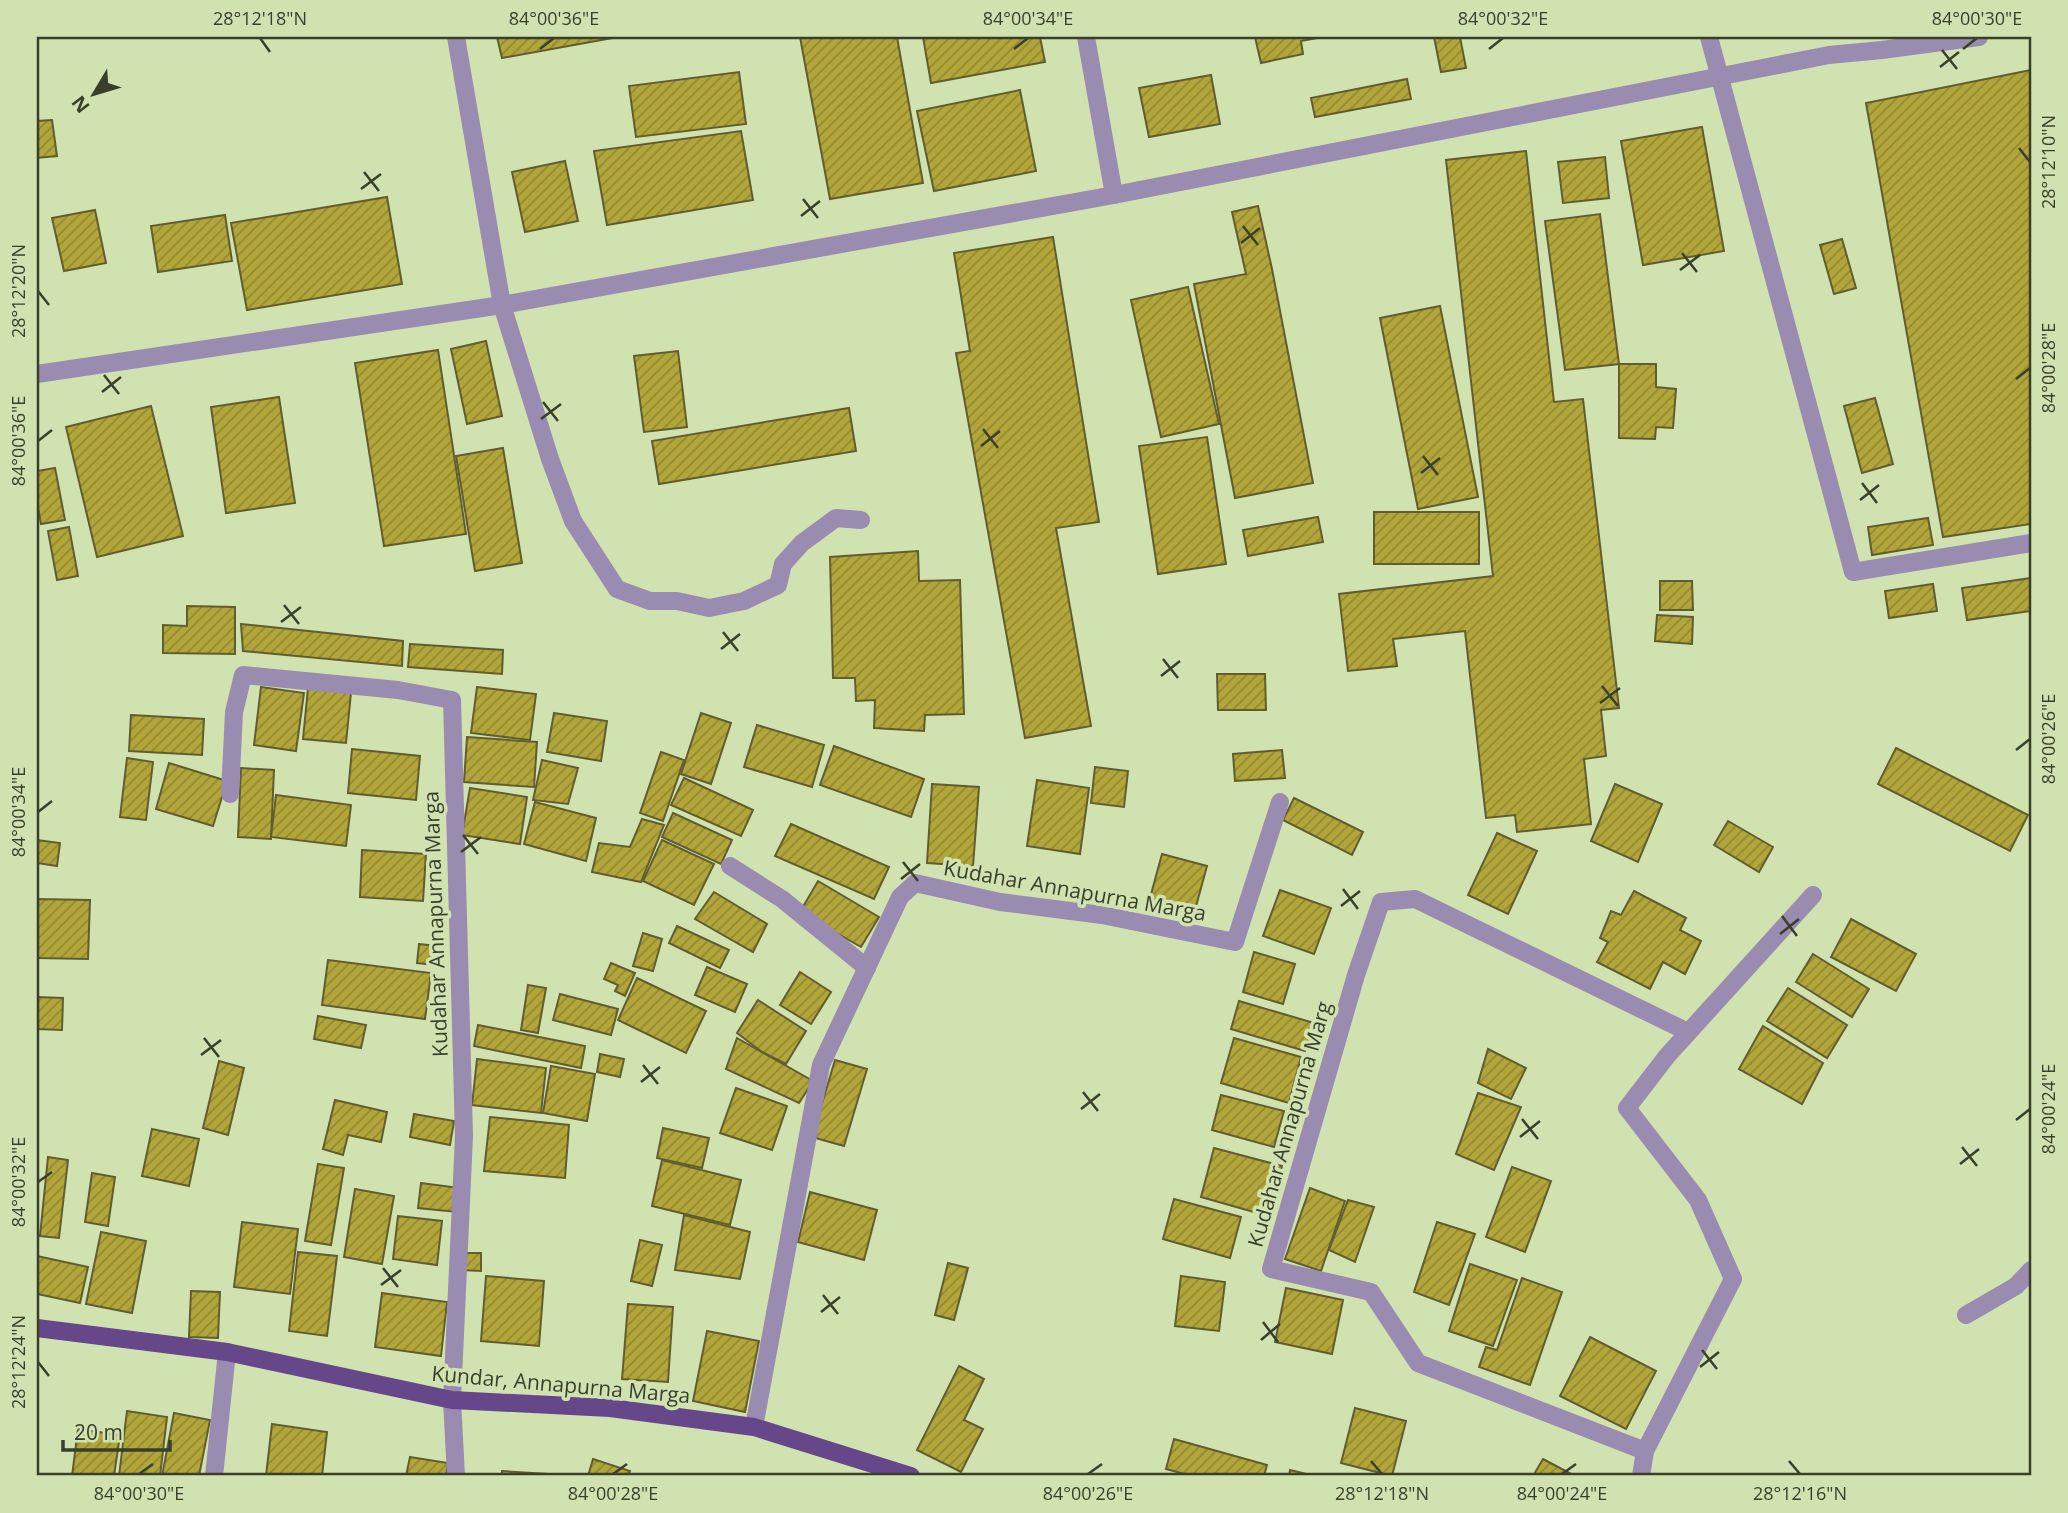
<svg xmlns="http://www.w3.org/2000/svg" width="2068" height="1513" viewBox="0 0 2068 1513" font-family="'Open Sans',sans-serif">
<defs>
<pattern id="building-hatch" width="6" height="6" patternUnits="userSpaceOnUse" patternTransform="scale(1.75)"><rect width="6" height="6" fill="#b2a63a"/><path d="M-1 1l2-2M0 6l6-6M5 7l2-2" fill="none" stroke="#928931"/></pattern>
</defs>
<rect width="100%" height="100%" fill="#d1e2b1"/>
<g fill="url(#building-hatch)" stroke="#625d2e" stroke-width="2">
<path d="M497 37H618L502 58Z"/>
<path d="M800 37H897L923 183 830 199Z"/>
<path d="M923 37H1040L1045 62 931 83Z"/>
<path d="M1255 37H1318V38L1301 41 1303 54 1261 63Z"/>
<path d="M1434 37H1460L1466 68 1441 72Z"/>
<path d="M2031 70V524L1943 537 1866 103Z"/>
<path d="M739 72 746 124 636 137 629 86Z"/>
<path d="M1211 75 1220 124 1149 137 1139 88Z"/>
<path d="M1407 79 1411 99 1315 117 1311 98Z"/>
<path d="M1020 90 1036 171 934 191 917 111Z"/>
<path d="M52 120 57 156 37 158V121Z"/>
<path d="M1702 127 1724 251 1643 265 1621 141Z"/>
<path d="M741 131 753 200 607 225 594 151Z"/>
<path d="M1526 151 1554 402 1583 399 1619 708 1601 710 1606 756 1584 759 1591 824 1517 832 1515 815 1486 818 1465 631 1393 639 1397 666 1348 671 1339 594 1493 576 1446 160Z"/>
<path d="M1605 157 1609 198 1563 203 1558 162Z"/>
<path d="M565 161 578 221 525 232 512 172Z"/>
<path d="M387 197 402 284 247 310 231 223Z"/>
<path d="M1258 206 1272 269 1313 483 1235 498 1194 284 1246 274 1232 212Z"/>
<path d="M95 210 106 263 64 271 52 218Z"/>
<path d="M1600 214 1619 364 1565 370 1545 221Z"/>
<path d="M225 215 232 261 158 272 151 226Z"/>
<path d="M1053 237 1099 522 1056 528 1091 726 1025 738 956 353 970 351 954 253Z"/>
<path d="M1842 239 1856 288 1834 294 1820 245Z"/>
<path d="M1188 287 1219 424 1161 437 1131 300Z"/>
<path d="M1440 306 1478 497 1418 509 1380 318Z"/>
<path d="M486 341 502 416 467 424 451 349Z"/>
<path d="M438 350 466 534 384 546 355 363Z"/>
<path d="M678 351 687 427 644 432 634 356Z"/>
<path d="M1619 364H1656V387L1676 389 1673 428 1656 427 1655 439 1619 438Z"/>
<path d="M279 397 295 503 226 513 211 407Z"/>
<path d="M1875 398 1893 464 1862 473 1844 406Z"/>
<path d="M151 406 183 536 97 557 66 427Z"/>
<path d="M849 408 856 451 659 484 652 441Z"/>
<path d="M1207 437 1226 564 1158 574 1139 446Z"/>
<path d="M503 448 522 563 475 571 456 456Z"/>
<path d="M55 468 65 520 41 524 37 502V471Z"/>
<rect x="1374" y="512" width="105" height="52"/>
<path d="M1318 517 1323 542 1248 556 1243 530Z"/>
<path d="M1928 518 1933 545 1872 555 1868 527Z"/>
<path d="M69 527 78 576 57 580 48 531Z"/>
<path d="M918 551 919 581 960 580 964 714 925 715 924 731 874 728 875 700 856 701 855 678H833L830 557Z"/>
<path d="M2031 578V611L1967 620 1962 588Z"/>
<path d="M1660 581H1692L1693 610H1660Z"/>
<path d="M1933 584 1937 611 1889 618 1885 591Z"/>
<path d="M187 606 235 607V654L163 653V625L187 626Z"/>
<path d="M1657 615 1693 617 1692 644 1655 641Z"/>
<path d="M241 624 403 641 402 666 243 651Z"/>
<path d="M410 644 503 650 502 674 408 667Z"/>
<path d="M1217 674H1265L1266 710H1218Z"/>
<path d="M261 687 304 693 296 751 254 745Z"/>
<path d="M477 687 536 694 530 740 471 733Z"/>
<path d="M308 688 351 693 346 743 303 739Z"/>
<path d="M554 713 607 721 601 761 547 752Z"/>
<path d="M701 713 731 723 711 784 681 774Z"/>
<path d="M131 715 204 719 202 755 129 751Z"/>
<path d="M757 725 824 745 812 787 744 767Z"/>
<path d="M467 737 537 742 534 787 464 782Z"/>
<path d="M834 746 924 779 911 817 820 785Z"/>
<path d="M1896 748 2028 815 2010 851 1878 784Z"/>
<path d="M352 749 420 756 416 800 348 793Z"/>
<path d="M1282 750 1285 778 1235 781 1233 754Z"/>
<path d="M661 752 684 760 663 821 640 813Z"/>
<path d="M127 758 153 762 146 820 120 817Z"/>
<path d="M542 760 578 768 568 804 533 800Z"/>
<path d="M169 763 227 781 213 826 156 809Z"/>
<path d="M1095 767 1128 771 1124 807 1091 803Z"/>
<path d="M241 768 274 770 271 839 238 837Z"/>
<path d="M684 778 753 810 741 836 671 805Z"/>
<path d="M1037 780 1089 788 1080 854 1027 846Z"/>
<path d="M932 784 979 787 973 866 927 863Z"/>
<path d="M1615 784 1662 804 1638 862 1591 841Z"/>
<path d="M470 788 527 797 520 844 462 835Z"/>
<path d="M276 795 351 805 346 846 271 837Z"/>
<path d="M1294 798 1363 832 1352 855 1283 820Z"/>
<path d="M535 802 596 818 586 861 524 844Z"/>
<path d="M673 813 732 840 721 864 662 837Z"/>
<path d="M642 819 664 825 641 882 592 872 599 843 630 847Z"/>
<path d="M1728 821 1773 847 1759 872 1714 845Z"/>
<path d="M791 824 889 867 874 899 775 856Z"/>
<path d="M1497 833 1537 851 1508 914 1468 895Z"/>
<path d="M37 840 60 843 57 866 37 863Z"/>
<path d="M662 840 714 864 694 905 643 881Z"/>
<path d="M362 850 426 854 423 901 360 897Z"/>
<path d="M1162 854 1207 866 1195 910 1150 898Z"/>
<path d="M818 881 879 917 861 947 800 912Z"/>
<path d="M1280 890 1331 908 1314 954 1263 936Z"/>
<path d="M1634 891 1686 918 1680 930 1701 941 1685 974 1663 962 1650 989 1597 962 1608 942 1600 938 1611 911 1621 915Z"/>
<path d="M714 892 767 924 753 952 695 919Z"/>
<path d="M37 899 90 900 88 959 37 958Z"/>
<path d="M1851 919 1916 954 1896 991 1831 957Z"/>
<path d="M677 926 729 950 720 968 669 943Z"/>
<path d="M643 933 662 939 653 971 633 966Z"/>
<path d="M419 944 437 946 435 965 417 963Z"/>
<path d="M1254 952 1295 964 1283 1004 1243 992Z"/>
<path d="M1813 954 1869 989 1852 1017 1796 982Z"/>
<path d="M328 960 431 973 425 1019 322 1005Z"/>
<path d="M611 963 635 973 625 996 615 991 618 985 604 979Z"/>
<path d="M707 967 747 984 735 1012 695 995Z"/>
<path d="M800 972 831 992 811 1024 780 1005Z"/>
<path d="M637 978 706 1011 686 1053 618 1020Z"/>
<path d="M528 985 546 988 538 1033 521 1030Z"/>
<path d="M1788 988 1847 1025 1827 1058 1767 1021Z"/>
<path d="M560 994 618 1009 611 1035 553 1020Z"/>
<path d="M37 997 63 998 62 1030 37 1029Z"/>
<path d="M758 1000 806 1031 786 1064 762 1052 737 1033Z"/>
<path d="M1239 1001 1314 1023 1305 1051 1231 1029Z"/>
<path d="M318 1016 366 1025 361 1048 314 1039Z"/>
<path d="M478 1025 585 1046 581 1068 474 1046Z"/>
<path d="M1763 1026 1823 1063 1802 1104 1739 1069Z"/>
<path d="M737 1038 813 1081 799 1103 726 1069Z"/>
<path d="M1234 1038 1301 1057 1289 1103 1221 1083Z"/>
<path d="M1488 1049 1526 1068 1511 1099 1478 1083Z"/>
<path d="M600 1054 624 1059 620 1077 597 1072Z"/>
<path d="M477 1059 546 1068 541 1113 472 1105Z"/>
<path d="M835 1060 867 1069 844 1146 812 1137Z"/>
<path d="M219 1061 244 1068 228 1135 203 1128Z"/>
<path d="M551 1066 595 1074 587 1121 543 1113Z"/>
<path d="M736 1088 787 1106 772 1150 720 1133Z"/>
<path d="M1478 1093 1521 1107 1494 1170 1456 1154Z"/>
<path d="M1221 1095 1284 1111 1274 1147 1212 1130Z"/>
<path d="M335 1100 387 1112 381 1142 348 1135 343 1155 323 1149Z"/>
<path d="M414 1114 454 1121 450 1145 410 1137Z"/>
<path d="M490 1117 569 1125 565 1178 484 1171Z"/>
<path d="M663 1128 709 1138 702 1168 657 1158Z"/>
<path d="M152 1129 199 1139 189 1186 142 1176Z"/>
<path d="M1214 1148 1282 1166 1268 1216 1201 1197Z"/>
<path d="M48 1157 68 1160 59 1238 40 1236Z"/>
<path d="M662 1160 741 1180 730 1225 652 1206Z"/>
<path d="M318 1164 344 1168 331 1245 305 1241Z"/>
<path d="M1512 1167 1551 1181 1525 1252 1486 1237Z"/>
<path d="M92 1173 115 1177 108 1226 85 1222Z"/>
<path d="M421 1183 460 1188 457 1212 418 1208Z"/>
<path d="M1310 1188 1345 1201 1321 1271 1285 1259Z"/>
<path d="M355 1189 394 1196 382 1264 344 1257Z"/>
<path d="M810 1192 877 1210 864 1260 798 1242Z"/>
<path d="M1174 1199 1241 1217 1230 1258 1163 1239Z"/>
<path d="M1348 1200 1374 1207 1355 1262 1329 1250Z"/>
<path d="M684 1215 750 1232 740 1279 675 1270Z"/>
<path d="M398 1216 442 1221 437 1265 393 1259Z"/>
<path d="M242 1222 298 1229 290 1294 234 1287Z"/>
<path d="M1437 1222 1475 1234 1449 1305 1414 1292Z"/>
<path d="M101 1232 146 1241 132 1313 86 1304Z"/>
<path d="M640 1240 662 1245 652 1286 631 1281Z"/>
<path d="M298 1252 337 1256 327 1336 289 1331Z"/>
<path d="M462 1253H481V1271L461 1270Z"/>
<path d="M37 1256 88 1267 80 1303 37 1294Z"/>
<path d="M948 1263 968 1268 954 1320 935 1315Z"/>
<path d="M1470 1264 1517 1280 1493 1346 1449 1331Z"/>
<path d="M486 1276 544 1281 539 1346 481 1341Z"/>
<path d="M1181 1276 1225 1282 1219 1331 1175 1326Z"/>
<path d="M1522 1278 1562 1292 1530 1385 1479 1367 1486 1347 1497 1350Z"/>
<path d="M1286 1288 1343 1300 1332 1354 1275 1342Z"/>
<path d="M191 1291 220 1292 218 1338 189 1337Z"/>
<path d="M382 1293 447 1302 441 1356 375 1347Z"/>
<path d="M628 1304 673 1307 668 1382 622 1379Z"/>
<path d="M707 1331 759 1341 745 1412 693 1401Z"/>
<path d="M1590 1337 1656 1371 1626 1429 1560 1396Z"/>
<path d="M959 1366 984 1379 964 1420 983 1429 961 1472 917 1450Z"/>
<path d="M1355 1408 1406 1421 1392 1476 1341 1463Z"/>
<path d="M127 1411 167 1417 160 1476H119Z"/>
<path d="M174 1413 210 1420 199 1476H162Z"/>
<path d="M272 1424 327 1432 322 1476H266Z"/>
<path d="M78 1429 120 1435 114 1476H72Z"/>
<path d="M1174 1439 1267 1465 1264 1476H1192L1166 1469Z"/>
<path d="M410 1457 448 1463 446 1476H406Z"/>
<path d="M593 1459 630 1471 628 1476H588Z"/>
<path d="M1543 1459 1575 1476H1533Z"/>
<path d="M1290 1470 1315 1476H1289Z"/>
<path d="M502 1471 548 1474V1476H502Z"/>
</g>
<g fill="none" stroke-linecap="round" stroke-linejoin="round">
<g stroke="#9a8bb0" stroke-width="18">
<path d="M456 37 502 305 550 459 573 521 617 589 650 601H677L709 608 744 601 778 585 783 564 802 543 836 518 861 520"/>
<path d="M1086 37 1114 195"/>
<path d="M1709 37 1853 572 2031 543"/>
<path d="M37 374 502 305 1114 195 1829 55 1882 50 1979 37"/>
<path d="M230 794 234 712 243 675 398 690 452 700 464 1136 452 1400 456 1476"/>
<path d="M730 866 782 899 867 968"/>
<path d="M1966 1315 2016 1286 2031 1270"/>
<path d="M754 1427 821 1065 900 897 915 883 1000 902 1102 915 1235 942 1280 802"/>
<path d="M1645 1451 1418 1363 1371 1292 1271 1269 1356 975 1381 902 1415 899 1688 1032"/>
<path d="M214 1476 227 1352"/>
<path d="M1641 1476 1645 1451 1733 1279 1698 1200 1627 1108 1667 1056 1813 895"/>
</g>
<path stroke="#65478a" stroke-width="18" d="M37 1328 227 1352 452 1400 610 1408 754 1427 911 1476"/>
</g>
<path fill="none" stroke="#383f2b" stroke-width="2.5" d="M260 38 270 52M540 49 554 38M1014 49 1028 38M1489 49 1503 38M1963 49 1977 38M1942 50 1957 69M1940 67 1959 52M2019 148 2030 162M364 172 379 191M361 189 381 174M803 199 818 218M801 216 820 201M1243 226 1258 245M1241 243 1260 228M1682 253 1697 272M1680 270 1700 255M38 291 49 305M104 375 119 394M2016 379 2030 368M102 392 121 377M543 402 558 421M541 419 561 404M983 429 998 448M38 441 52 430M981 446 1000 431M1423 456 1438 475M1421 473 1440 458M1862 483 1877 503M1860 500 1879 485M284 605 299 624M281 622 301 607M723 632 738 651M721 649 740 634M1163 659 1178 678M1161 676 1180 661M1602 686 1618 706M1600 703 1620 688M2016 750 2030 739M38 812 52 801M463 835 478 854M461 852 481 837M903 862 918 881M901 879 920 864M1343 889 1358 909M1341 906 1360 891M1782 916 1797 936M1780 934 1799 919M204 1038 219 1057M201 1055 221 1040M643 1065 658 1084M641 1082 660 1067M1083 1092 1098 1111M1081 1109 1100 1094M1522 1119 1538 1139M2016 1120 2030 1109M1520 1137 1540 1121M1962 1147 1977 1166M1960 1164 1979 1149M38 1182 52 1172M383 1268 398 1287M381 1285 401 1270M823 1295 838 1314M821 1312 840 1297M1263 1322 1278 1342M1261 1340 1280 1324M1702 1350 1717 1369M38 1362 49 1376M1700 1367 1719 1352M1371 1461 1382 1474M1789 1461 1800 1474M139 1474 153 1464M613 1474 627 1464M1088 1474 1102 1464M1562 1474 1576 1464"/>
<g text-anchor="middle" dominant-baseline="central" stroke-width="7" stroke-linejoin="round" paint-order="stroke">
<g font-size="21" fill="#383f2b" stroke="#d1e2b1">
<text transform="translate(1075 890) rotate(10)">Kudahar Annapurna Marga</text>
<text transform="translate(435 924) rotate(-92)">Kudahar Annapurna Marga</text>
<text transform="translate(1289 1124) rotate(-74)">Kudahar Annapurna Marg</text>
<text transform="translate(561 1384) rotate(5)">Kundar, Annapurna Marga</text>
</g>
</g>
<rect width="2068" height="1513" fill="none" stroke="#d1e2b1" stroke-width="77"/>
<g transform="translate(94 94) rotate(232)" stroke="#d1e2b1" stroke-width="5" paint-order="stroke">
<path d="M0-5L12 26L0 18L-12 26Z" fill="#383f2b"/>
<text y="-10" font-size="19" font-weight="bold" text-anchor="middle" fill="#383f2b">N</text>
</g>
<path d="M63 1440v10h107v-10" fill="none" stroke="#383f2b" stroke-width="3.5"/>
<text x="74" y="1440" font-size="21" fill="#383f2b" stroke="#d1e2b1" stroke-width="5" paint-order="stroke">20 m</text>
<rect x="38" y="38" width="1992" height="1436" fill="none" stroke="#383f2b" stroke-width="2.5"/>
<g font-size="18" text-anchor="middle" fill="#383f2b">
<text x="260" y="25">28°12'18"N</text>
<text x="554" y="25">84°00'36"E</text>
<text x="1028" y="25">84°00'34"E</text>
<text x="1503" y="25">84°00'32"E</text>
<text x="1977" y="25">84°00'30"E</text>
<text transform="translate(2049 162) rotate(-90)" y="6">28°12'10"N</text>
<text transform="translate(19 291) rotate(-90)" y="6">28°12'20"N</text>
<text transform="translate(2049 368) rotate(-90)" y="6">84°00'28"E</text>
<text transform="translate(19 441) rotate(-90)" y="6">84°00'36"E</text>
<text transform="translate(2049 739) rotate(-90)" y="6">84°00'26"E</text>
<text transform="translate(19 812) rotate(-90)" y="6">84°00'34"E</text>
<text transform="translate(2049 1109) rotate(-90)" y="6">84°00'24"E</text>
<text transform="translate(19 1182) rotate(-90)" y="6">84°00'32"E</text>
<text transform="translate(19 1362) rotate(-90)" y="6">28°12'24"N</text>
<text x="139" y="1500">84°00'30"E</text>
<text x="613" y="1500">84°00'28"E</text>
<text x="1088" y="1500">84°00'26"E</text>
<text x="1382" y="1500">28°12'18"N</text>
<text x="1562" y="1500">84°00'24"E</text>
<text x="1800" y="1500">28°12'16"N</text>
</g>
</svg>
